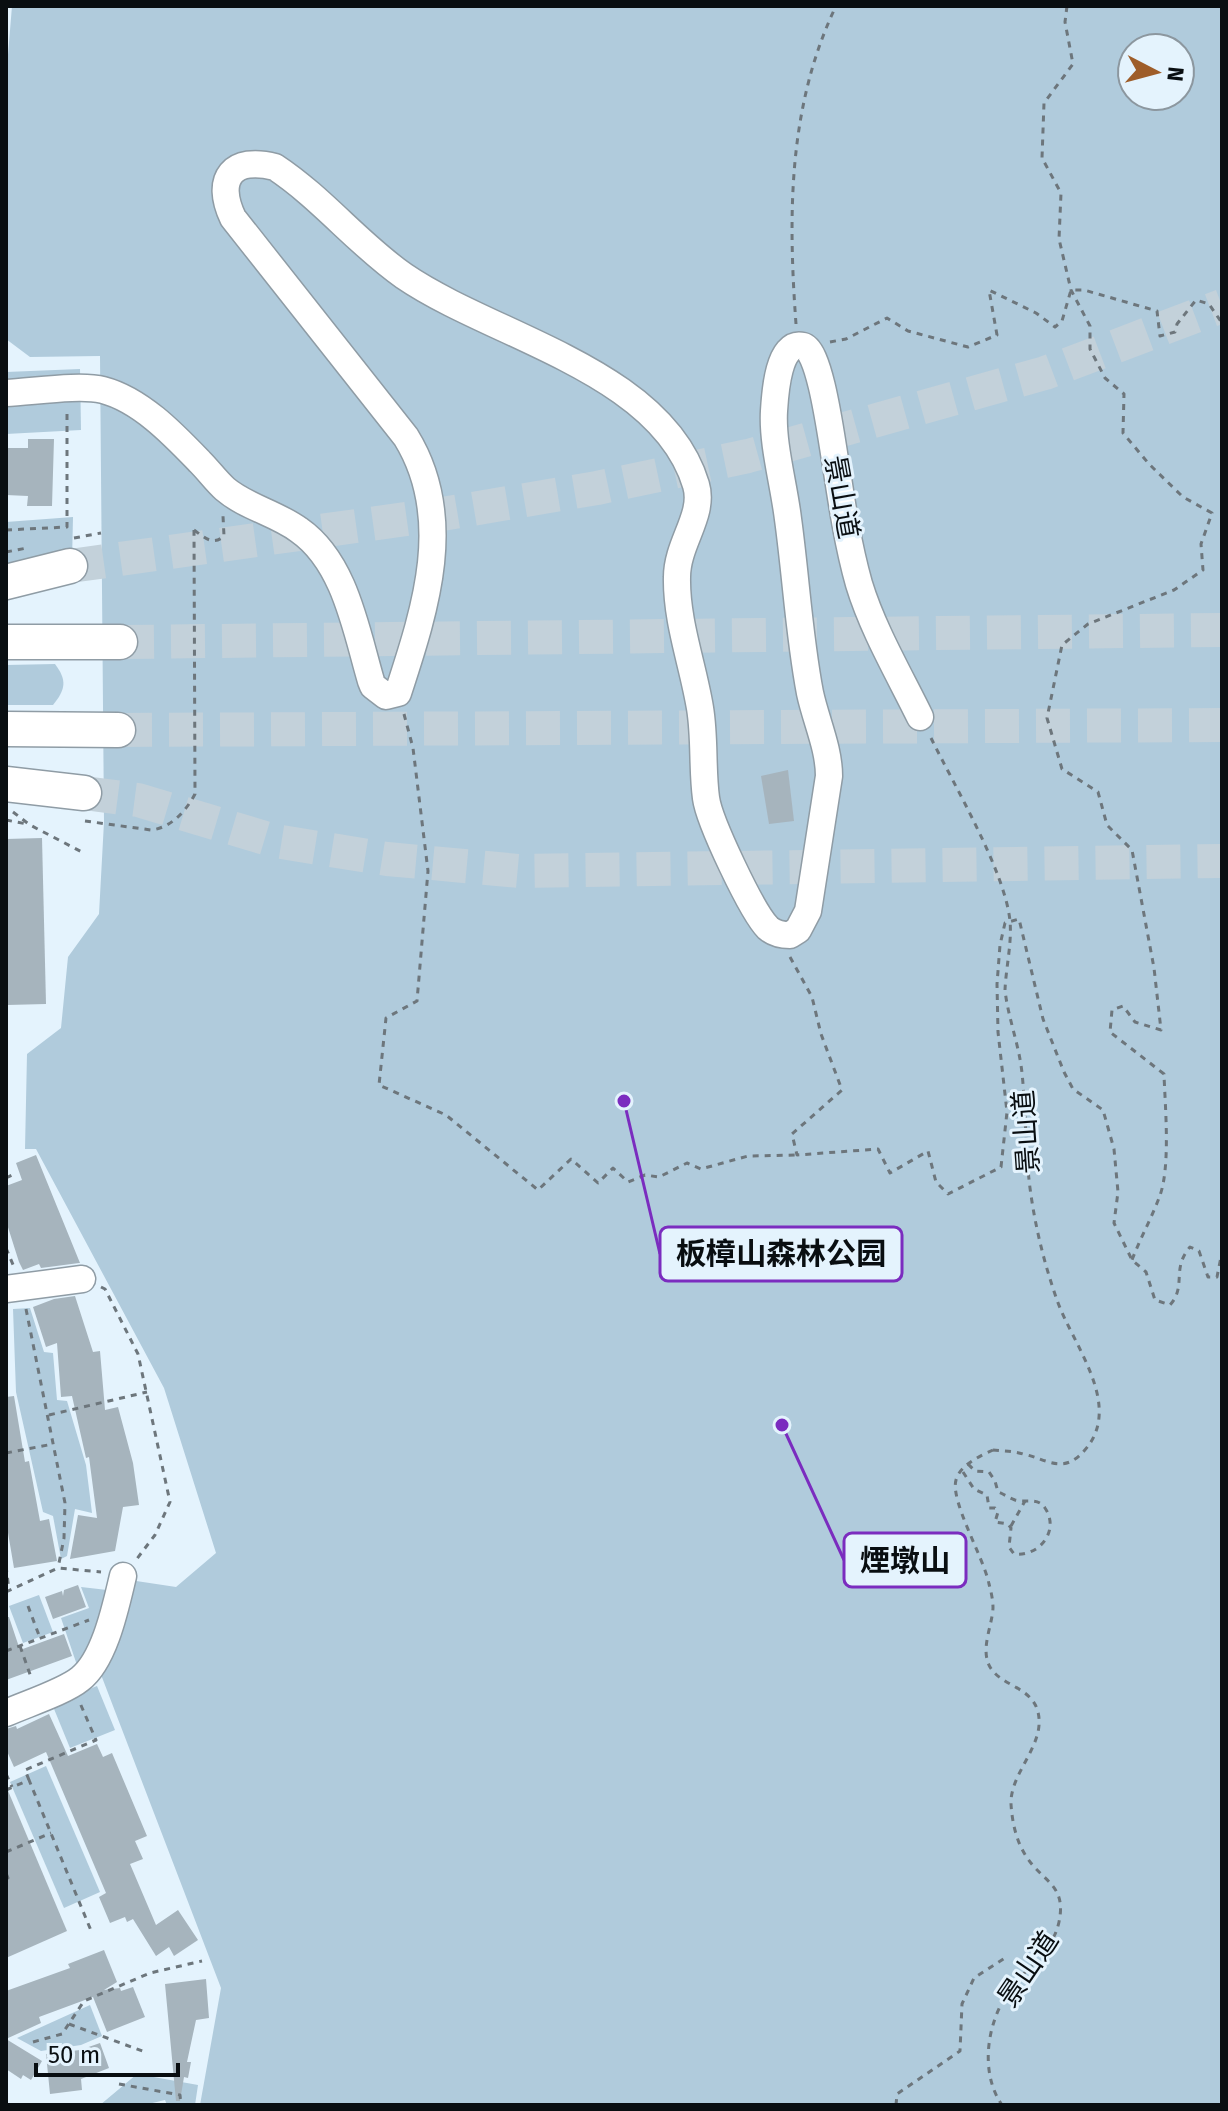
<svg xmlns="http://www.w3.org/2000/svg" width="1228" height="2111" viewBox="0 0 1228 2111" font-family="'Fira Sans','Noto Sans SC',sans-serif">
<rect width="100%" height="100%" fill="#e4f3fd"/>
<g fill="#b0cbdc" fill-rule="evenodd">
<path d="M12 6H1222V2105H200L221 1988 95 1659 123 1579 176 1587 216 1553 164 1388 36 1149H25L27 1054 61 1028 68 957 99 914 104 822 100 356 30 357 6 339V79ZM1132 48H1180V96H1132Z"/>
<path d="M80 369 81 430 6 434V372Z"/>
<path d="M73 517 72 561 6 572V522Z"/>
<path d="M55 664C67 680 66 689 53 705H6V665Z"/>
<path d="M30 1308 44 1352 53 1353 57 1400 67 1401 86 1465 92 1513 75 1509 67 1556 61 1559 53 1516 43 1512 16 1392 13 1309Z"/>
<path d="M81 1587 116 1591 80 1674 61 1618 89 1608Z"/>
<path d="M39 1595 53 1632 23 1643 9 1606Z"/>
<path d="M97 1686 115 1730 70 1748 52 1704Z"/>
<path d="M46 1766 100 1892 64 1908 10 1782Z"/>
<path d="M90 2005 102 2036 81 2045 41 2051 17 2038Z"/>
<path d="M137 2074 198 2085 195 2105H167L165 2100 144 2105H100Z"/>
</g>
<g fill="#a6b4bd">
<path d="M28 439H54L52 506H27L28 496 6 495V448H28Z"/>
<path d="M788 770 794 821 769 824 761 776Z"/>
<path d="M42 838 46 1004 7 1005 6 839Z"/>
<path d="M36 1155 80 1263H79L41 1268 39 1264 23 1270 19 1262 6 1221V1186L22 1180 16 1163Z"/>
<path d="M75 1296 93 1352 100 1351 105 1410 118 1407 133 1463 139 1505 123 1507 115 1551 70 1559 78 1515 97 1518 89 1457 86 1458 72 1396 61 1397 57 1343 46 1347 33 1307 54 1299Z"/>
<path d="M14 1396 25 1462 29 1461 40 1521 49 1519 57 1561 14 1568 6 1521V1397Z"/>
<path d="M78 1585 86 1607 53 1619 45 1597 62 1591 63 1596 64 1590Z"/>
<path d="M6 1617H9L20 1650 64 1634 72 1656 6 1680Z"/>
<path d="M49 1714 68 1756 97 1744 103 1757 112 1753 147 1836 135 1841 143 1859 130 1864 156 1925 178 1910 198 1940 174 1956 169 1947 156 1956 133 1919 127 1922 125 1917 110 1923 99 1897 106 1893 46 1752 14 1767 6 1749V1729L16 1726 17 1729Z"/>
<path d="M6 1786 67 1931 6 1958Z"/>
<path d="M104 1950 117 1982 104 1990 120 1988 121 1991 133 1987 145 2017 107 2032 93 1997 39 2017 41 2023 6 2039 42 2061 31 2080 23 2075 21 2079 6 2069V1991L70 1968 68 1964Z"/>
<path d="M206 1979 209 2018 196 2020 187 2062H191L188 2078 184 2077 180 2101H176L165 1984Z"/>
<path d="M100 2043 109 2068 81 2079 82 2090 50 2094 46 2054 80 2050Z"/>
</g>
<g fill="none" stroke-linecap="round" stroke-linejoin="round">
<g stroke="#c3d1da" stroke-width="34" stroke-dasharray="34 17" stroke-linecap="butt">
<path d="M70 566 442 514 597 488 748 456 1045 373 1222 306"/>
<path d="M120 642 1222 630"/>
<path d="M118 730 1222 725"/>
<path d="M84 793 138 800 275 841 387 859 519 871 1222 861"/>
</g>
<g stroke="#8f9ca5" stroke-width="29">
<g id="minor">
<path d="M6 393C32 392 79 384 103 390 141 400 174 435 200 462 209 471 216 481 225 489 246 507 276 513 299 530 345 562 356 630 371 681L373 686 386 696 398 693C425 610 456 518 406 437L233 218C214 178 233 156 275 167 322 198 358 244 404 276 493 337 662 371 696 485 705 515 677 543 677 577 676 621 693 665 700 708 705 738 702 768 706 798 709 821 752 912 768 928 775 934 782 935 790 935L798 930 808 911 829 776C829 748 816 721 810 693 799 636 796 577 788 519 784 485 772 444 774 411 775 395 778 340 803 346 821 350 832 445 836 465 842 505 848 545 859 584 873 630 899 674 920 717"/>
<path d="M6 1289 82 1279"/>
<path d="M6 1713C26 1704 64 1692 80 1679 105 1660 116 1605 123 1576"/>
</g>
</g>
<g stroke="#8f9ca5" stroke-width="37">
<g id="major">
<path d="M6 582 70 566"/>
<path d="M6 642H120"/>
<path d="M6 729 118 730"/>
<path d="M6 784 84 793"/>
</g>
</g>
<g stroke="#6d767c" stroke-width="3" stroke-dasharray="6 6" stroke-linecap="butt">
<path d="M1067 6 1065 22 1073 64 1044 103 1042 158 1061 193 1059 239 1071 290 1090 326V349L1105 378 1124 394 1123 433 1149 464 1183 497 1212 513 1201 544 1203 570 1174 590 1088 624 1062 645 1047 718 1062 769 1098 792 1107 825 1132 850 1154 968 1161 1030 1135 1022 1123 1006 1112 1010 1110 1032 1164 1074C1165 1106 1171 1169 1159 1198 1151 1219 1140 1239 1132 1260"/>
<path d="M796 324C788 215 788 106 836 6"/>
<path d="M830 342 846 339 887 318 908 331 968 347 997 335 989 290 1036 313 1055 327 1062 321 1071 290H1084L1157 311 1160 336 1175 332 1177 324 1196 300 1209 304 1222 323"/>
<path d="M6 530 67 527V410"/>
<path d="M194 530C205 538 213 546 224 536L223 516"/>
<path d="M74 538 101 533"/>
<path d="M6 552 27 548"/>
<path d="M404 714 413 748 428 871 417 1001 386 1018 379 1085 446 1115 538 1190 571 1159 598 1183 613 1168 628 1182 645 1175 659 1177 687 1163 701 1169 748 1156 797 1155"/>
<path d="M931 738C954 785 1005 871 1010 921 1012 943 1006 967 1005 990"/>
<path d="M13 812 30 825 82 852"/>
<path d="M6 820 27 824"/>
<path d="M85 821 151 830C171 828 186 811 195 794L194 530"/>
<path d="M790 957 812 997 821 1034 842 1090 792 1134 797 1155 878 1149 890 1173 928 1151 936 1182 948 1194 1001 1167 1007 1112 998 1032 997 984 1000 945 1005 923 1019 919 1043 1019 1064 1072 1073 1089 1103 1110 1114 1149 1118 1192 1114 1223 1132 1260 1146 1272 1155 1300 1170 1305C1187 1286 1171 1269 1190 1247L1199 1251 1208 1277H1217L1222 1252"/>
<path d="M6 1178 12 1175"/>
<path d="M6 1248 14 1267"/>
<path d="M101 1287 105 1289 138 1354 170 1502 155 1535 136 1560"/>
<path d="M26 1309 65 1503 64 1538 58 1568"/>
<path d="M49 1415 147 1392"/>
<path d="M993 1450C980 1456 960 1465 956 1480 950 1501 984 1558 989 1584 991 1591 993 1600 993 1608 992 1627 980 1649 990 1667 1001 1686 1032 1687 1038 1712 1046 1745 1010 1772 1011 1804 1012 1821 1016 1841 1026 1856 1042 1882 1067 1884 1059 1922 1052 1953 1027 1966 1010 1990 987 2021 979 2072 1002 2105"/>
<path d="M6 1453 53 1444"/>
<path d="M963 1472 974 1489 987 1495 989 1508H995L998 1512 995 1522 1008 1524 1011 1528 1009 1547 1014 1554C1040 1557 1060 1530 1045 1508 1038 1497 1026 1503 1015 1500 1009 1498 1004 1494 998 1492L995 1481 989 1472 975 1471 968 1464"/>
<path d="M1011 1526 1025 1501"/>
<path d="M6 1566 9 1590"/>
<path d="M6 1592 58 1568 101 1572"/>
<path d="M28 1606 40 1638"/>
<path d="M20 1646 32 1680"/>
<path d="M6 1651 89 1620"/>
<path d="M6 1774 12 1787"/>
<path d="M29 1780 25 1770 96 1740 80 1703"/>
<path d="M6 1790 29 1780 92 1933"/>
<path d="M6 1852 51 1833"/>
<path d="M6 1873 8 1878 6 1879"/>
<path d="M69 2024 145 2052"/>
<path d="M33 2042 62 2034 84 2001 150 1973 202 1961"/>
<path d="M119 2084 180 2095 181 2105"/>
<path d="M896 2105 897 2094 960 2051 962 2004 974 1978 1008 1956"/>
</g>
<use href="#minor" stroke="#fff" stroke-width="26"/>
<use href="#major" stroke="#fff" stroke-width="34"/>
<path stroke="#6d767c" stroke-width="3" stroke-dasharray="6 6" stroke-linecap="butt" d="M993 1450C1003 1451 1014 1451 1023 1454 1047 1459 1063 1475 1084 1451 1125 1406 1072 1344 1057 1300 1044 1263 1035 1226 1030 1188 1025 1149 1026 1111 1022 1073 1019 1044 1008 1018 1005 990"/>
</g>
<g text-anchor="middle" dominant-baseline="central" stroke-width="6" stroke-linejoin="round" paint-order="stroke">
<g font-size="28" fill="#090e11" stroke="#e4f3fd">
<text transform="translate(842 497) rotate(80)">景山道</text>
<text transform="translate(1026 1132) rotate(-94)">景山道</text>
<text transform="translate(1028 1969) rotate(-56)">景山道</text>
</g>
</g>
<path fill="none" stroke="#7b2cbf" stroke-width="3" d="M624 1101L660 1254M782 1425L844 1560"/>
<g fill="#7b2cbf" stroke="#e4f3fd" stroke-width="3">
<circle cx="624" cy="1101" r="8"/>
<circle cx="782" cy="1425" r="8"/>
</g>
<g fill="#e4f3fd" stroke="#7b2cbf" stroke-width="3">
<rect x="660" y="1227" width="242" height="54" rx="8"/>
<rect x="844" y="1533" width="122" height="54" rx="8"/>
</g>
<g font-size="30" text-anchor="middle" font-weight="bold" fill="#090e11">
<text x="781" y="1264">板樟山森林公园</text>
<text x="905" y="1571">煙墩山</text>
</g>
<rect width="1228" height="2111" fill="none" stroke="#090e11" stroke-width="16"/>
<g transform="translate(1156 72) rotate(96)"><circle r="38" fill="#e4f3fd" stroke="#8c979f" stroke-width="2"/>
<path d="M0-6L14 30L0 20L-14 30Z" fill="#9e5d29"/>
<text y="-12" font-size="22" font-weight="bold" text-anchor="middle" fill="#090e11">N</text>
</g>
<path d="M36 2063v12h142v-12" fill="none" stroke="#090e11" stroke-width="4"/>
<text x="48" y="2063" font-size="24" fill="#090e11" stroke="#e4f3fd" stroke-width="6" paint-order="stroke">50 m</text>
</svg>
